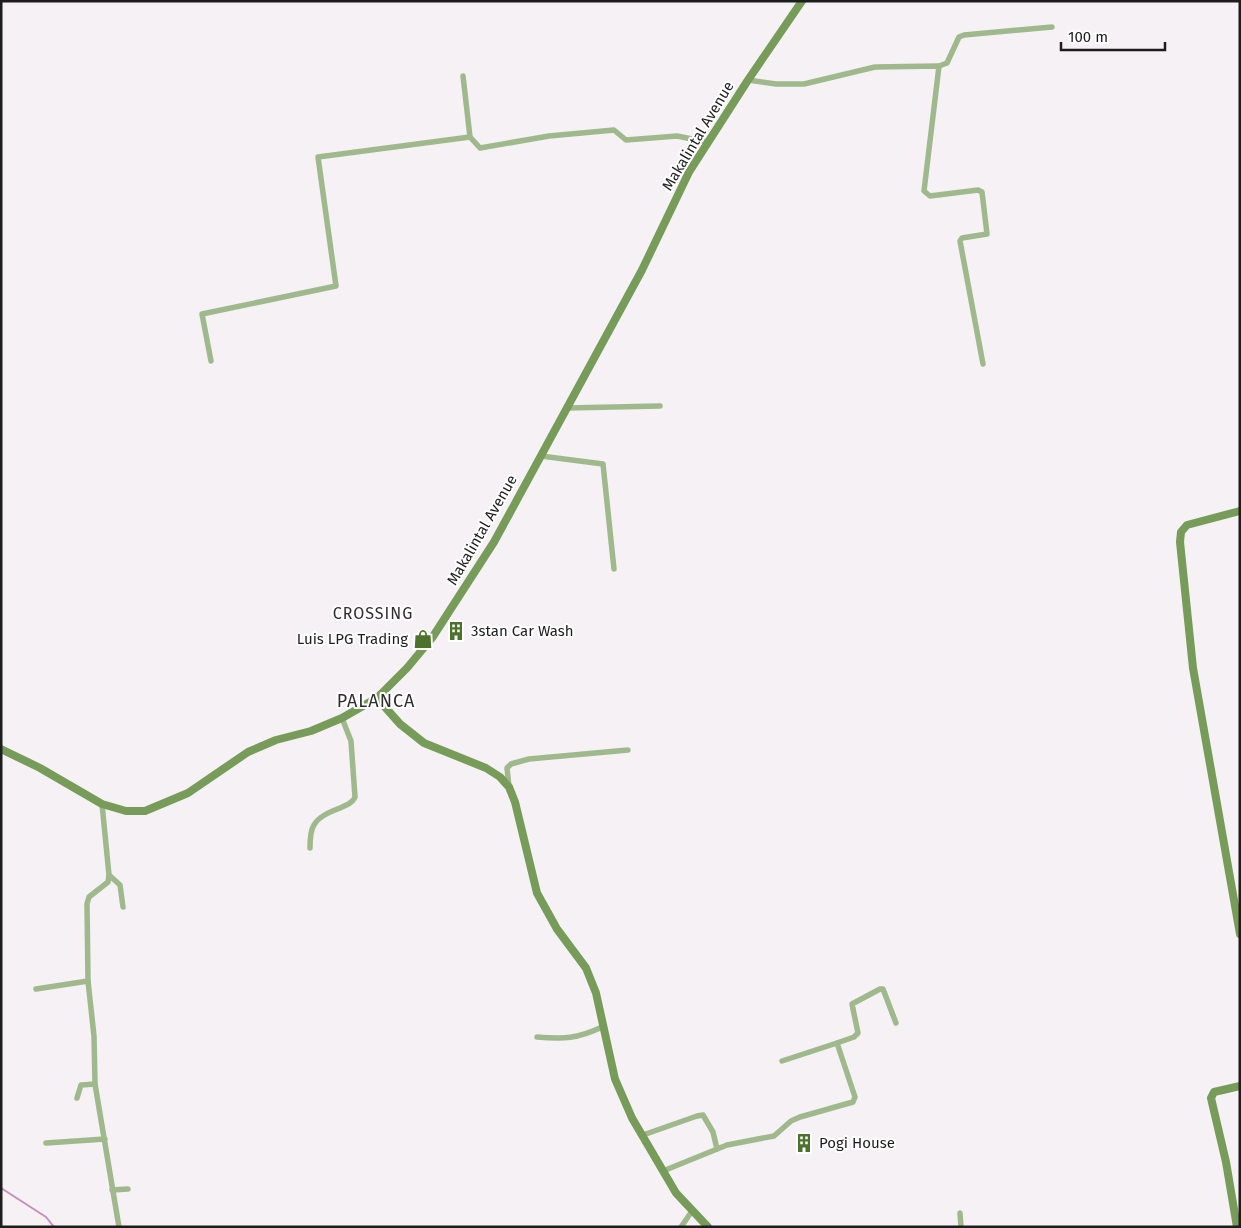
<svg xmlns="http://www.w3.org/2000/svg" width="1241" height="1228" viewBox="0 0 1241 1228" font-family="'Fira Sans',sans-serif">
<rect width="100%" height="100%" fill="#f5f1f4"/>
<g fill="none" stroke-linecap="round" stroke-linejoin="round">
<path stroke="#c78fbb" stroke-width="2" d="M1 1188 46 1217 54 1227"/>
<g stroke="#9fb98d" stroke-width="5.5">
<path d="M939 66 947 63 959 37 964 35 1052 27"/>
<path d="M463 76 470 137 480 148 549 136 614 130 626 140 677 136 707 142"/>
<path d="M748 80 776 84H804L875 67 939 66 924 191 930 196 978 190 982 192 987 234 962 238 960 241 983 364"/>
<path d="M211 361 202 314 336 286 318 157 470 137"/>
<path d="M567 408 660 406"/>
<path d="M541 456 603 464 614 569"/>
<path d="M509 787 507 768 511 764 529 759 628 750"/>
<path d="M102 804 109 875 108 882 89 897 87 904 88 981 94 1036 95 1084 119 1227"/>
<path d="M310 848C310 841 310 831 314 825 323 809 351 809 355 797L351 741 342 718"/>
<path d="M109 875 120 885 123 907"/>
<path d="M36 989 88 981"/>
<path d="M537 1037C564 1039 577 1039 602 1027"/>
<path d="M782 1061 837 1043"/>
<path d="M77 1098 81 1085 95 1084"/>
<path d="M643 1135 697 1116 703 1115 713 1132 717 1149"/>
<path d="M46 1143 105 1139"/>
<path d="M663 1171 727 1145 774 1136 791 1121 800 1117 853 1102 855 1097 837 1043 854 1037 858 1033 852 1004 880 989H883L896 1023"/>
<path d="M112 1190 128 1189"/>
<path d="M960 1213 961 1227"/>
<path d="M681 1227 692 1211"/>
</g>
<g stroke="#779c59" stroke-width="8">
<path d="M1240 511 1187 525 1181 532 1180 542 1193 668 1240 934"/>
<path d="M377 698 400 724 424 743 486 768 500 777 509 787 515 802 537 893 557 929 586 968 596 993 615 1079 632 1118 676 1193 708 1227"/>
<path d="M1 749 40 768 102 804 126 811H145L188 793 248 752 276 740 311 731 342 718 377 698 407 668 432 638 494 542 642 270 689 172 748 80 802 1"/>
<path d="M1237 1227 1226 1162 1211 1098 1214 1092 1240 1086"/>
</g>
</g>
<defs>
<g id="building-bare" transform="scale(1.5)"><path d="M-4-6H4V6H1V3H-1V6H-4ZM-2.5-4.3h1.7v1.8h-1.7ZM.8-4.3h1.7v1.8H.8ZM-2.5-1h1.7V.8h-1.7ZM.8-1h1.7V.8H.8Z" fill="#4d722c" stroke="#fff" stroke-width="2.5" paint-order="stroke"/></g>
<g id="shop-bare" transform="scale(1.5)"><path d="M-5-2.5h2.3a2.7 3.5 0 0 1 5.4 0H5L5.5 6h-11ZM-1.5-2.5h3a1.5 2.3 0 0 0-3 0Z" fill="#4d722c" stroke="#fff" stroke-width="2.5" paint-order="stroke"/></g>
</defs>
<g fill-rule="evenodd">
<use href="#building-bare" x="456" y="631"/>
<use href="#shop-bare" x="423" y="639"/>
<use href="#building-bare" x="804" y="1143"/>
</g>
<g text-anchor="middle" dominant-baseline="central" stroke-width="4" stroke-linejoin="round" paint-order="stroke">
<g font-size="15" fill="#1e1d1e" stroke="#fff">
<text transform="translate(698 136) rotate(-59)">Makalintal Avenue</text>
<text transform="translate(482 530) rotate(-60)">Makalintal Avenue</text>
</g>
<g font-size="15" fill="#1e1d1e" stroke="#fff" text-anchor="start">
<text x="471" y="631">3stan Car Wash</text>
<text x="408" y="639" text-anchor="end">Luis LPG Trading</text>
<text x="819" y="1143">Pogi House</text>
</g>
<g font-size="16" letter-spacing="1" fill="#302d2f" stroke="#fff">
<text x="373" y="613">CROSSING</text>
</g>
<g font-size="18" letter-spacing="1" fill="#302d2f" stroke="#fff">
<text x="376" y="701">PALANCA</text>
</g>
</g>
<rect width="1241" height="1228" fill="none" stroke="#1e1d1e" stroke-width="5"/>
<path d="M1061 42v8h104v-8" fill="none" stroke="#1e1d1e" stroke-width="2.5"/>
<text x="1068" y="42" font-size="15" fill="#1e1d1e" stroke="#ffffff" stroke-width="4" paint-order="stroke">100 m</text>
</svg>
